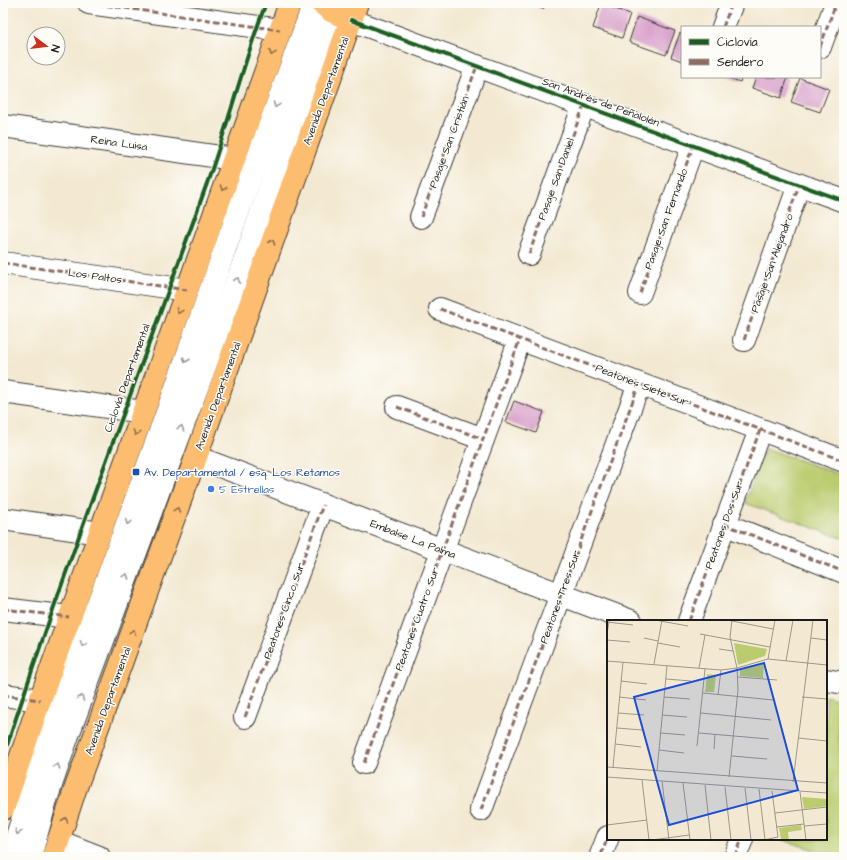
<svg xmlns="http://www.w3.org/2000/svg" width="847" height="860" viewBox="0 0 847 860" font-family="'Architects Daughter',sans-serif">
<rect width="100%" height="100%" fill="#fdfcf7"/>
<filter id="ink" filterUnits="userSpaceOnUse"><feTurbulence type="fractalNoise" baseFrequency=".025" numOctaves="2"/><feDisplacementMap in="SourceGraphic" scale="8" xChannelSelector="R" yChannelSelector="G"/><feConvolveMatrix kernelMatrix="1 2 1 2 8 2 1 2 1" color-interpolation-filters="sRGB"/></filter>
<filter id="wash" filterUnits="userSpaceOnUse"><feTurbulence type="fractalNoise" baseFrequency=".012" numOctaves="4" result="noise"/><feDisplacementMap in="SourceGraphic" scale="16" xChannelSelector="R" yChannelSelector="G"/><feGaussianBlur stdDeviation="0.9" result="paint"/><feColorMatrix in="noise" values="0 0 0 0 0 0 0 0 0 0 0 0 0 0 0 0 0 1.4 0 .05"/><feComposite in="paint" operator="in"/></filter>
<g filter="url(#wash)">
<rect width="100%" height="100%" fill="#f3e9d2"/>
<g fill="#bbcc6f" stroke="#6c7446">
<path d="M765 448 844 476V539L745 503Z"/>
<path d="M826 696 837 699 844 822V857H836L780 839H826Z"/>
</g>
<g id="blocks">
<g fill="#d599c7">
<path d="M526 3H545L543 9Z"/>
<path d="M601 4 630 14 622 38 593 28Z"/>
<path d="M637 17 675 31 666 55 629 42Z"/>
<path d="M680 33 682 34V61L671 57Z"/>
<path d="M726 77H742L740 82Z"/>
<path d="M756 77H788L781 98 752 88Z"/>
<path d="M800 78 829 89 820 112 791 102Z"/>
<path d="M514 401 544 412 536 433 506 422Z"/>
</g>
</g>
</g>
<g filter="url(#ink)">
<use href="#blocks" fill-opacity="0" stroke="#3c3b37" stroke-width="1"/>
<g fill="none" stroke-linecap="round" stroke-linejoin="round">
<g stroke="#3c3b37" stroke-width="24">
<g id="minor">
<path d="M89 3 280 30"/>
<path d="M351 20 844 201"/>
<path d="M723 27 732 3"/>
<path d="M820 47 836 3"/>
<path d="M3 126 234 159"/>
<path d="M421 217 477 66"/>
<path d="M529 254 584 105"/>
<path d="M3 263 187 290"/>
<path d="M640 293 693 146"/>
<path d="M440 309 844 461"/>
<path d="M744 340 799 185"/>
<path d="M3 392 143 412"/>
<path d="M397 407 483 439"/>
<path d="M196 457 631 621"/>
<path d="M3 519 100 533"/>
<path d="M724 524 844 572"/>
<path d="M3 609 69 617"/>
<path d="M689 621 760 430"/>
<path d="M826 680 844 683"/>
<path d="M3 695 40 700"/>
<path d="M245 717 323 505"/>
<path d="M364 763 520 339"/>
<path d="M481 810 639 384"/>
<path d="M58 841 99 857"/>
<path d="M601 855 608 837"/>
<path d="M10 857 61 702 103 590 175 390 247 187 314 3"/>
<path d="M30 857 47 797 68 735 246 256 334 3"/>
<path d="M735 857 742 839"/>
</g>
</g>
<g stroke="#3c3b37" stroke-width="24">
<g id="major">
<path d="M321 3 331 11 351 20"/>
<path d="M3 809 40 700 290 3"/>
<path d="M53 857 75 790 196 457 357 3"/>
</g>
</g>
<use href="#minor" stroke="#fff" stroke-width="22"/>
<use href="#major" stroke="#fcbd6f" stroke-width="22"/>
<g stroke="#8d6e63" stroke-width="3" stroke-dasharray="6 3" stroke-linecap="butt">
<path d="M89 3 280 30"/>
<path d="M723 27 732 3"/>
<path d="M820 47 836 3"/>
<path d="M421 217 477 66"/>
<path d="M529 254 584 105"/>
<path d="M3 263 187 290"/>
<path d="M640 293 693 146"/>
<path d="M440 309 844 461"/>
<path d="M744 340 799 185"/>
<path d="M397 407 483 439"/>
<path d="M724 524 844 572"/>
<path d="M3 609 69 617"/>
<path d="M689 621 760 430"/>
<path d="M3 695 40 700"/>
<path d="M245 717 323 505"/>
<path d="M364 763 520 339"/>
<path d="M481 810 639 384"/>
<path d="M601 855 608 837"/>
<path d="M735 857 742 839"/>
</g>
<g stroke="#fdfcf7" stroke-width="6">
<g id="cycleway">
<path d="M351 20 844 201"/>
<path d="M3 758C65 566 138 377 206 186 228 126 243 63 266 3"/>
</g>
</g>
<use href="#cycleway" stroke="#1b5e20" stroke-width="4"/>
</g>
<defs><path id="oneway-chevron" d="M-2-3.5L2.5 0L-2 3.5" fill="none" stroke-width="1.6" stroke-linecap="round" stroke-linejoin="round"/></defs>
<g stroke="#8c6c46">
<use href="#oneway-chevron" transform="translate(272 53) rotate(110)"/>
<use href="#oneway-chevron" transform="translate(223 188) rotate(110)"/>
<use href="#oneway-chevron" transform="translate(272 242) rotate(-70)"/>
<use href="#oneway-chevron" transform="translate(179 311) rotate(110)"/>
<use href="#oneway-chevron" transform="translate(136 433) rotate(110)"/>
<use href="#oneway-chevron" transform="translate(177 510) rotate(-70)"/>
<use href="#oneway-chevron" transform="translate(133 632) rotate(-70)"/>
<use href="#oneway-chevron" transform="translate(65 820) rotate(-71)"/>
</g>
<g stroke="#999">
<use href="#oneway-chevron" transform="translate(276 105) rotate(110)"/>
<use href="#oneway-chevron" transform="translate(237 280) rotate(-69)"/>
<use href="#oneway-chevron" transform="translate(186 360) rotate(109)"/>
<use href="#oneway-chevron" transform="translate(181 428) rotate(-70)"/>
<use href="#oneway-chevron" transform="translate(128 522) rotate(110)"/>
<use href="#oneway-chevron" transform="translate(126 576) rotate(-70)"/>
<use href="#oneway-chevron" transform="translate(83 644) rotate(111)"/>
<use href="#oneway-chevron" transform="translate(81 698) rotate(-70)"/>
<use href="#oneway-chevron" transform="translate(57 766) rotate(-72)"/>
<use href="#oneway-chevron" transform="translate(18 832) rotate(108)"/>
</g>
</g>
<rect fill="#1a4fb4" stroke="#fdfcf7" stroke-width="1.5" x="132" y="468" width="8" height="8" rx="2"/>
<circle fill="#3f7fe0" stroke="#fdfcf7" stroke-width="1.5" cx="211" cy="489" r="4"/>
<g text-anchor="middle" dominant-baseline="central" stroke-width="3" stroke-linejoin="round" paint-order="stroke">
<g font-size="11" fill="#1c1c1c" stroke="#fdfcf7">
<text transform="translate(326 91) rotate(-70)">Avenida Departamental</text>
<text transform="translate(601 102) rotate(20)">San Andrés de Peñalolén</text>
<text transform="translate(449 142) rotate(-70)">Pasaje San Cristián</text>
<text transform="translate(119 143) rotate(8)">Reina Luisa</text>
<text transform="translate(556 179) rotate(-70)">Pasaje San Daniel</text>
<text transform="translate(666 219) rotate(-70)">Pasaje San Fernando</text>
<text transform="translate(772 263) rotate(-70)">Pasaje San Alejandro</text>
<text transform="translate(95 276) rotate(8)">Los Paltos</text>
<text transform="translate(127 378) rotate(-70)">Ciclovía Departamental</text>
<text transform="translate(642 385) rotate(21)">Peatones Siete Sur</text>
<text transform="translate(218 396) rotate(-70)">Avenida Departamental</text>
<text transform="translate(724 525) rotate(-70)">Peatones Dos Sur</text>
<text transform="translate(413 539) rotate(21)">Embalse La Palma</text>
<text transform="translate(560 597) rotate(-70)">Peatones Tres Sur</text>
<text transform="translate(284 611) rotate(-70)">Peatones Cinco Sur</text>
<text transform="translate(417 619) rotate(-70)">Peatones Cuatro Sur</text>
<text transform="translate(108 701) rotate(-70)">Avenida Departamental</text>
</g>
<g font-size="11" fill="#164399" stroke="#fdfcf7" text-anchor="start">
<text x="144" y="472">Av. Departamental / esq. Los Retamos</text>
</g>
<g font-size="11" fill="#366cbe" stroke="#fdfcf7" text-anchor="start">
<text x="219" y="489">5 Estrellas</text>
</g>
</g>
<g transform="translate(607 620)">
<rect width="220" height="220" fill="#f3e9d2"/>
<path d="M127 23 160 29 158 36 131 45ZM157 43 156 58 133 56V50ZM100 54 109 55 107 72H98ZM195 177 220 179V186L197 189ZM194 205 195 210 181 212 182 220H170L174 219 172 208Z" fill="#bbcc6f"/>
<path fill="none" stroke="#9d9789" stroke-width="1" d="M48 0 81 6M120 0 166 9M0 2 26 5M0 14 2 1M93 14 163 27M37 18 51 21M204 18 220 20M0 20 23 22M51 23 73 27M112 29 126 31M161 39 168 0M0 41 114 50 130 48 161 39 220 45M179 41 186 0M47 44 55 0M92 48 98 15M131 57 170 60M59 59 84 61M14 61 40 64M96 73 166 80M111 75 114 50M12 77 39 80M57 77 83 79M195 77 220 79M11 93 37 95M94 93 164 100M55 95 80 97M10 108 35 110M54 113 78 115M92 113 162 119M191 118 220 121M8 124 34 127M90 126 98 49M107 129 108 114M52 130 77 133M125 136 160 139M0 147 220 163M6 147 16 42M50 151 60 46M0 157 220 173M122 157 131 70 130 48 123 17 125 0M35 160 42 220M55 161 62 220M186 162 206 0M76 163 83 220M98 165 104 220M118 167 124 220M138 168 144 220M152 169 158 220M193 172 199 220M168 193 220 187M0 205 40 200M197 206 220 204M170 207 197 204M45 220 82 215M157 220 171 217 165 171"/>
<path fill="#1d4ed8" fill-opacity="0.15" stroke="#1d4ed8" stroke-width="2" d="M157 43 191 170 62 205 27 77Z"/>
<rect width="220" height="220" fill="none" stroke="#1c1c1c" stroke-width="2"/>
</g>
<rect width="847" height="860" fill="none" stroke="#fdfcf7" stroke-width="16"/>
<rect x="681" y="26" width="140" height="52" fill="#fdfcf7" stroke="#a3a29f"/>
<rect x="689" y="39" width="20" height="6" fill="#1b5e20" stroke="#a3a29f"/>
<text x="717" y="46" font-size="12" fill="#1c1c1c">Ciclovía</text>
<rect x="689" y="59" width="20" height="6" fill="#8d6e63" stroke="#a3a29f"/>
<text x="717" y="66" font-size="12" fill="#1c1c1c">Sendero</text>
<g transform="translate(46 46) rotate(105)"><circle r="19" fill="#fdfcf7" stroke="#a3a29f"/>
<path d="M0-3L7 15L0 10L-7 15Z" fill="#c8321e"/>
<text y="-6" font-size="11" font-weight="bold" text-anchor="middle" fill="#1c1c1c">N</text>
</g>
</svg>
